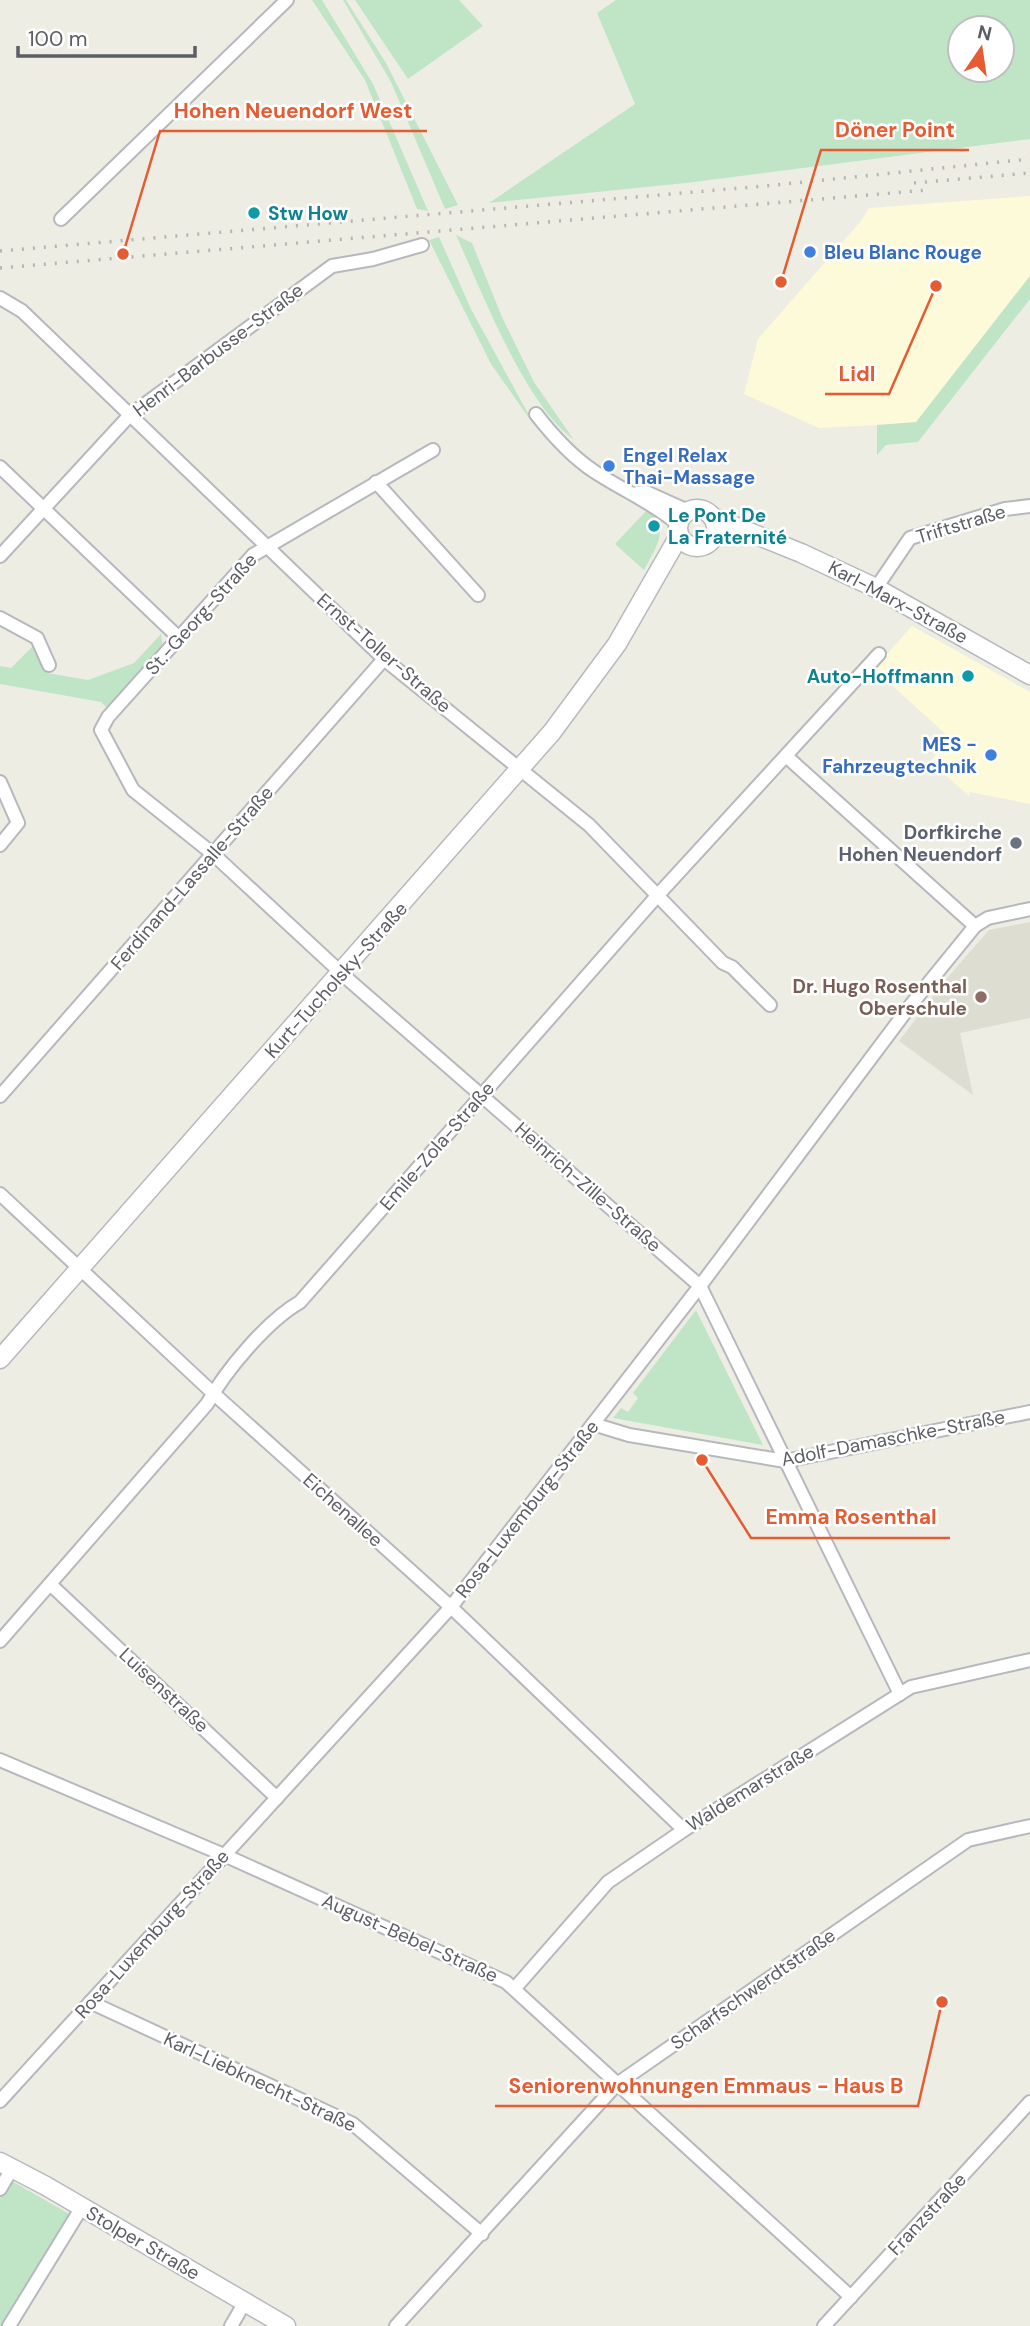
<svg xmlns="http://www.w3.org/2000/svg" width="1030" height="2326" viewBox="0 0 1030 2326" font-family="'DM Sans',sans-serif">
<rect width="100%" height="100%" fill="#eeede4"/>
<g fill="#fdfad9">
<path d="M1030 196V276L916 423 819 428 744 394 758 339 861 221 869 208Z"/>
<path d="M912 626 1030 692V804L970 792 969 796 930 761 950 738 874 669Z"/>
</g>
<path fill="#deddd2" d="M1030 922V1018L960 1033 973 1095 899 1041 948 977 989 930Z"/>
<g fill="#c0e5c6" fill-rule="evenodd">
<path d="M312 0H322L373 84 428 211 417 209 365 80Z"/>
<path d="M343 0H346L386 63 458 205 445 209 391 82Z"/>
<path d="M355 0H459L483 26 408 79Z"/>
<path d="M616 0H1030V139L686 183 489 203 635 104 597 13ZM960 28H1002V70H960Z"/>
<path d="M456 235 472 243 502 317 534 382 574 440C524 403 482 292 456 235Z"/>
<path d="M439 237 471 309 536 428 491 364 429 240Z"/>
<path d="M1030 276V299L918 442 886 445 877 455V425L916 422Z"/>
<path d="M647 510C672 528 655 549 644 570L615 544Z"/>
<path d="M161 634 163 648 108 709 101 702 0 684V666L11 668 33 646 47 673 88 680 134 663Z"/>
<path d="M696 1310 763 1445 613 1418 621 1408 628 1412 638 1398 633 1393Z"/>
<path d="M10 2180 73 2216 6 2326H0V2198Z"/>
</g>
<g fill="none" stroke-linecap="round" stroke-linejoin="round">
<g stroke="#b6b8bd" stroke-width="16">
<g id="street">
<path d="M61 219 287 0"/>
<path d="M0 298 22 311 384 659 589 825 723 963 732 967 770 1005"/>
<path d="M536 414C553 436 572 457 595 472 624 491 650 501 678 524"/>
<path d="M433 450 253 555 108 717 101 730 133 790 213 854 350 981 700 1286 900 1694"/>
<path d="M0 467 178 637"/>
<path d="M376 482 478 595"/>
<path d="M637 493 646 492 688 511"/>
<path d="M0 556 129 416 332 266 373 259 422 245"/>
<path d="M876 588 910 538 1005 509 1030 506"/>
<path d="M0 618 37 638 49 665"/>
<path d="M786 756 975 926"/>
<path d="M0 782 18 823 0 845"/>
<path d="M0 1096 384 659"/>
<path d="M0 1194 213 1393 451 1607 684 1830"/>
<path d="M593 1424 629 1435 785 1461 1030 1412"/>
<path d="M50 1584 277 1798"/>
<path d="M0 1641 207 1404C226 1370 267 1321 300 1302L657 896 879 654"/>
<path d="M0 1760 224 1855 506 1982 851 2297"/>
<path d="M515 1988 608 1882 684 1830 911 1687 1030 1660"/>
<path d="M90 2002 353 2124 482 2234"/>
<path d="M0 2101 451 1607 700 1286 910 1006 975 926 988 918 1030 909"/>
<path d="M0 2189 13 2167"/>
<path d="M9 2326 82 2207"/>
<path d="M231 2326 245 2302"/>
<path d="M396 2326 617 2084 968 1840 1030 1826"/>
<path d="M824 2326 1030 2102"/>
</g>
</g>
<g stroke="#b7b9bf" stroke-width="21">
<g id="secondary">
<circle cx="697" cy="528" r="19"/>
<path d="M712 517 801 553 876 588 1030 675"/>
<path d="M0 1359 552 732 617 644 679 536"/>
<path d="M0 2162 46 2186 286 2326"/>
</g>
</g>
<use href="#street" stroke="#fff" stroke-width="12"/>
<use href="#secondary" stroke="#fff" stroke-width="18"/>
<g stroke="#b4b5b5" stroke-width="3.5" stroke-dasharray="2 9" stroke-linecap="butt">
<path d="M914 183 1030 173"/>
<path d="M0 251 765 186 1030 159"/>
<path d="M0 268 928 190"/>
</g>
</g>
<g fill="#0f9aa8" stroke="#fff" stroke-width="2.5">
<circle cx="254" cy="213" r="7"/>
<circle cx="654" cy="526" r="7"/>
<circle cx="968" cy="676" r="7"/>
</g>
<g fill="#3f7fe0" stroke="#fff" stroke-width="2.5">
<circle cx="810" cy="252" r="7"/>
<circle cx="609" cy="466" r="7"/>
<circle cx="991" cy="755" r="7"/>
</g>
<circle fill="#6b7280" stroke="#fff" stroke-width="2.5" cx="1016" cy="843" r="7"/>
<circle fill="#8d6e63" stroke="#fff" stroke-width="2.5" cx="981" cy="997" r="7"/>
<g text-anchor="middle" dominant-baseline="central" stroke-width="5" stroke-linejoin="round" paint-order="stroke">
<g font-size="19" font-weight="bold" fill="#0d838f" stroke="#fff" text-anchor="start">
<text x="268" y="213">Stw How</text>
<text x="668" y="515">Le Pont De<tspan x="668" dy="22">La Fraternité</tspan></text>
<text x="954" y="676" text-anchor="end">Auto-Hoffmann</text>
</g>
<g font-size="19" font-weight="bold" fill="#366cbe" stroke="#fff" text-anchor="start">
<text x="824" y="252">Bleu Blanc Rouge</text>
<text x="623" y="455">Engel Relax<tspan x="623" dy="22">Thai-Massage</tspan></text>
<text x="977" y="744" text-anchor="end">MES -<tspan x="977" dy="22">Fahrzeugtechnik</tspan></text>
</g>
<g font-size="19" fill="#5c5e64" stroke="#fff">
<text transform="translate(218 350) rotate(-37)">Henri-Barbusse-Straße</text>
<text transform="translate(961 524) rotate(-17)">Triftstraße</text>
<text transform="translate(898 602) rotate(28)">Karl-Marx-Straße</text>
<text transform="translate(201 614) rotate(-48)">St.-Georg-Straße</text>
<text transform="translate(384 653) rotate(41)">Ernst-Toller-Straße</text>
<text transform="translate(192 878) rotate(-49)">Ferdinand-Lassalle-Straße</text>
<text transform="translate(336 980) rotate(-48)">Kurt-Tucholsky-Straße</text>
<text transform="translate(437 1146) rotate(-49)">Emile-Zola-Straße</text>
<text transform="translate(588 1187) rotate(41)">Heinrich-Zille-Straße</text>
<text transform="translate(893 1438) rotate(-11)">Adolf-Damaschke-Straße</text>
<text transform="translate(527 1509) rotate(-52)">Rosa-Luxemburg-Straße</text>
<text transform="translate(343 1510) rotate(42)">Eichenallee</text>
<text transform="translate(164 1690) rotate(43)">Luisenstraße</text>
<text transform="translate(750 1788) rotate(-32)">Waldemarstraße</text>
<text transform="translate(152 1934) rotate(-48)">Rosa-Luxemburg-Straße</text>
<text transform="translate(410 1938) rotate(24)">August-Bebel-Straße</text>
<text transform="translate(753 1989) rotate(-35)">Scharfschwerdtstraße</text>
<text transform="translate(260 2082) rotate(25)">Karl-Liebknecht-Straße</text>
<text transform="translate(927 2214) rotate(-47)">Franzstraße</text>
<text transform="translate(143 2243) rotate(30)">Stolper Straße</text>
</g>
<g font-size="19" font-weight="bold" fill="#5b616d" stroke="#fff" text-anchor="end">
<text x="1002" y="832">Dorfkirche<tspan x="1002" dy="22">Hohen Neuendorf</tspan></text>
</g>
<g font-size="19" font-weight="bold" fill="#785e54" stroke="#fff" text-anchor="end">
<text x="967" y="986">Dr. Hugo Rosenthal<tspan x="967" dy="22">Oberschule</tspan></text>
</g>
</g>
<path fill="none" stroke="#e55c32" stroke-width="2.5" d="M123 254L160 131H427M781 282L821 150H969M936 286L889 394H825M702 1460L751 1538H950M942 2002L918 2106H495"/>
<g fill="#e55c32" stroke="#fff" stroke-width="2.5">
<circle cx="123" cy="254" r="7"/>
<circle cx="781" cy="282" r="7"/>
<circle cx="936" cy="286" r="7"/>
<circle cx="702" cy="1460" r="7"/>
<circle cx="942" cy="2002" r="7"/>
</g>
<g font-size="21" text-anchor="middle" font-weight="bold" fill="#e55c32" stroke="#fff" stroke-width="5" stroke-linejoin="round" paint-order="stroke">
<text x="293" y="118">Hohen Neuendorf West</text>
<text x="895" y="137">Döner Point</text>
<text x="857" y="381">Lidl</text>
<text x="851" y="1524">Emma Rosenthal</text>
<text x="706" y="2093">Seniorenwohnungen Emmaus - Haus B</text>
</g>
<g transform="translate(981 49) rotate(13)"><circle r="33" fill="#ffffff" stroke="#bebfc1" stroke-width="2"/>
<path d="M0-5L12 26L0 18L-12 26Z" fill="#e55c32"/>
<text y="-10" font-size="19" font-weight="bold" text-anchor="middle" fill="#5c5e64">N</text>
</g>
<path d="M18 46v10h177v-10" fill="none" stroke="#5c5e64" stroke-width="3.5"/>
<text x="28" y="46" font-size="21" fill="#5c5e64" stroke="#ffffff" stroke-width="5" paint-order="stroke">100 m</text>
</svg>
